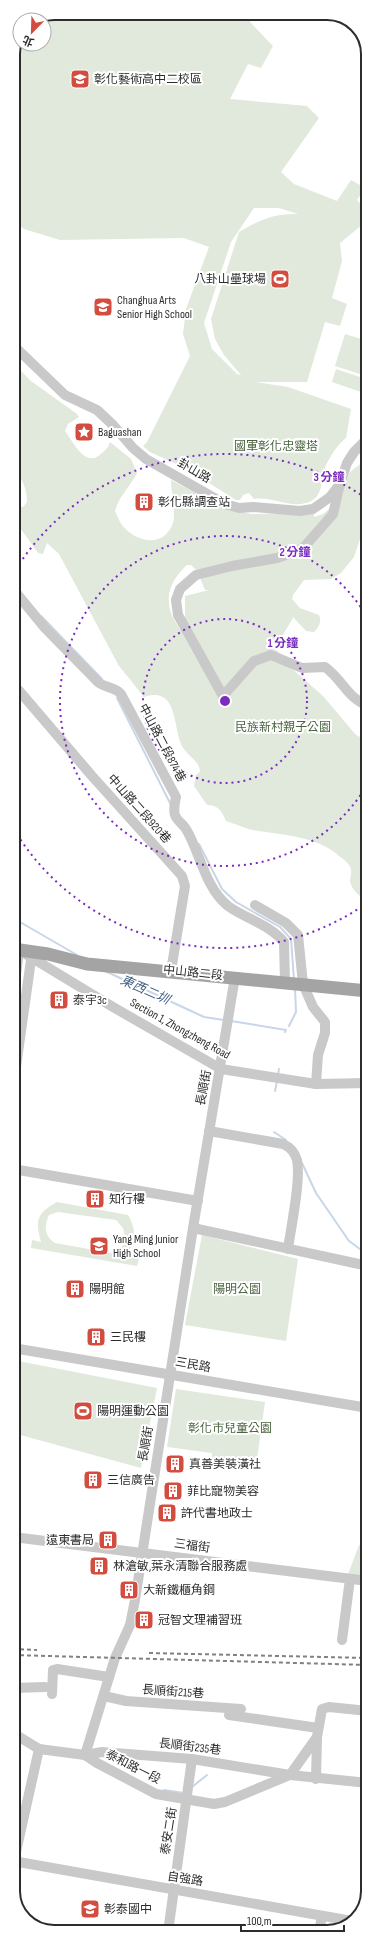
<svg xmlns="http://www.w3.org/2000/svg" width="381" height="1945" viewBox="0 0 381 1945" font-family="'Sofia Sans Condensed','Noto Sans TC',sans-serif">
<rect width="100%" height="100%" fill="#fff"/>
<g fill="#e0e9db" fill-rule="evenodd">
<path d="M54 13H254L250 22 273 46 261 68 248 64 230 99 307 106 319 118 281 172 294 184 337 201 351 180 365 188 357 200 368 212V220L340 243 342 261 332 298 347 304 340 326 325 322 307 382H256L288 387 351 409 346 438C338 444 331 455 326 465 320 479 325 498 306 503 289 508 271 496 254 499L249 493 243 495 240 500H236L187 469 150 452 143 446 147 442 190 356 183 334 186 309 209 247 184 238 60 240 24 229 13 220V54L20 37V44H44V20H37ZM254 208H279L298 214C275 213 259 220 239 232L211 319 215 339 224 355 241 375 237 374 212 349 204 323 231 242Z"/>
<path d="M345 334 368 341 366 376 335 366Z"/>
<path d="M13 363 31 381 77 414 79 417 68 424 65 431C74 443 85 468 101 454 106 450 108 448 110 442L131 459 137 473C130 487 119 496 115 511 117 515 119 521 122 525 135 542 164 549 173 523 176 514 171 491 171 480L225 508 251 514 314 513V517L323 514 342 498 345 483 350 472 368 458V515L354 557 341 573 331 579 304 580 293 595 292 599 300 608 319 615C322 622 319 627 314 632L306 631 292 616 293 618 275 648 289 666 323 696 356 735 364 739 368 737 367 902C360 896 352 891 350 881 350 878 352 873 351 869 350 864 343 859 339 856 321 838 282 834 258 831 248 830 236 824 226 821 222 811 218 805 207 805L194 786 196 775 200 772C200 760 185 755 181 744 173 724 177 686 144 697L119 666 59 554 47 543 43 554 38 553 13 518V511L24 506 27 502C27 488 22 478 13 468ZM187 565H191L197 571 205 590H209L185 596V622L221 698C207 676 193 654 181 631 176 623 169 613 169 603 167 588 177 574 187 565Z"/>
<path d="M336 369 366 379 361 392 332 382Z"/>
<path d="M57 1202 128 1215C136 1229 137 1242 126 1255L139 1258 137 1266 31 1248 32 1240 41 1242C35 1220 37 1213 57 1202ZM58 1212 116 1220 123 1228 126 1240 122 1247 111 1253 55 1243C44 1235 44 1227 49 1215Z"/>
<path d="M202 1235 298 1259 286 1341 185 1325Z"/>
<path d="M13 1360 157 1388 141 1468 13 1433Z"/>
<path d="M176 1389 265 1402 256 1466 212 1460V1453L167 1447Z"/>
<path d="M359 1545 368 1546V1579L347 1577Z"/>
</g>
<g fill="none" stroke-linecap="round" stroke-linejoin="round">
<g stroke="#c9d6e7" stroke-width="2">
<path d="M41 616 102 679"/>
<path d="M117 698 171 805"/>
<path d="M199 844 222 889 236 902 280 927 291 939 294 980"/>
<path d="M13 918 77 955"/>
<path d="M105 971 204 1017 224 1020"/>
<path d="M231 1021 286 1030 285 1032"/>
<path d="M289 1026 296 1012 295 988"/>
<path d="M278 1075 279 1069"/>
<path d="M275 1091 277 1081"/>
<path d="M274 1132 286 1140"/>
<path d="M302 1163 316 1193 349 1241 368 1255"/>
<path d="M192 1787 207 1775"/>
<path d="M164 1790 184 1793"/>
</g>
<g stroke="#c9c9c9" stroke-width="10">
<path d="M13 345 65 395 97 410 113 425 133 448 146 459 225 504 239 508 253 507 300 511 313 509 330 497 340 484 347 463 354 452 368 438"/>
<path d="M340 484 333 514 305 546 298 551 277 558 232 566 196 575 180 589 176 600 178 615 223 696 254 661 271 655 302 668 325 667C343 680 346 697 368 706"/>
<path d="M13 589 45 628 98 682C105 688 115 687 121 694L176 797C175 803 173 809 175 815 177 821 183 824 186 829 200 852 205 888 228 906 246 919 269 924 284 942L285 982"/>
<path d="M13 687 15 686 92 776 182 876 185 886 171 971"/>
<path d="M255 905 286 923 298 935 303 984 313 1007 325 1022V1033L318 1055 316 1084"/>
<path d="M13 1000 19 950 113 1007 221 1069 316 1084 368 1083"/>
<path d="M13 1088 32 953"/>
<path d="M209 1131 283 1144C290 1147 295 1153 297 1160 301 1180 291 1227 288 1249"/>
<path d="M13 1169 198 1201"/>
<path d="M193 1228 368 1266"/>
<path d="M13 1348 368 1408"/>
<path d="M13 1537 368 1581"/>
<path d="M342 1640 350 1579"/>
<path d="M13 1688 45 1687"/>
<path d="M52 1694 53 1670 57 1669 109 1677"/>
<path d="M104 1696 126 1701 241 1709"/>
<path d="M229 1715 318 1728"/>
<path d="M13 1733 39 1749 85 1755 97 1763 156 1794 214 1804 225 1802 290 1775 317 1737"/>
<path d="M85 1755 115 1658 130 1625 135 1600 193 1228 235 977"/>
<path d="M85 1755 102 1752 192 1759 290 1775 368 1783"/>
<path d="M316 1779 317 1737 322 1709 329 1707 368 1711"/>
<path d="M13 1861 352 1921"/>
<path d="M14 1861 39 1749"/>
<path d="M168 1932 192 1759"/>
<path d="M319 1932 322 1916"/>
</g>
<path stroke="#a4a4a4" stroke-width="13" d="M13 949 48 954 87 964 368 991"/>
<g stroke="#818181" stroke-width="2" stroke-dasharray="4 3" stroke-linecap="butt">
<path d="M13 1649 37 1650"/>
<path d="M149 1653 368 1658"/>
<path d="M13 1655 368 1665"/>
</g>
</g>
<g fill="none" stroke="#7b2cbf" stroke-width="2" stroke-dasharray="2 4">
<circle cx="225" cy="701" r="82"/>
<path d="M367 785A165 165 0 1 1 367 617"/>
<path d="M367 903A247 247 0 0 1 13 828M13 574A247 247 0 0 1 367 499"/>
</g>
<defs>
<g id="school-square" transform="scale(1)"><rect x="-9" y="-9" width="18" height="18" rx="4" fill="#d24d3f" stroke="#fff"/><path d="M0-5L7-2L0 1L-7-2ZM-4 1L0 2.5L4 1V4Q0 6-4 4Z" fill="#fff"/></g>
<g id="stadium-square" transform="scale(1)"><rect x="-9" y="-9" width="18" height="18" rx="4" fill="#d24d3f" stroke="#fff"/><path d="M0-5a6.5 5 0 1 0 0 10a6.5 5 0 1 0 0-10ZM-3.5-1.8h7v3.6h-7Z" fill="#fff"/></g>
<g id="sight-square" transform="scale(1)"><rect x="-9" y="-9" width="18" height="18" rx="4" fill="#d24d3f" stroke="#fff"/><path d="M0-6L1.8-2.2L6-1.7L2.9 1.2L3.7 5.4L0 3.3L-3.7 5.4L-2.9 1.2L-6-1.7L-1.8-2.2Z" fill="#fff"/></g>
<g id="building-square" transform="scale(1)"><rect x="-9" y="-9" width="18" height="18" rx="4" fill="#d24d3f" stroke="#fff"/><path d="M-4-6H4V6H1V3H-1V6H-4ZM-2.5-4.3h1.7v1.8h-1.7ZM.8-4.3h1.7v1.8H.8ZM-2.5-1h1.7V.8h-1.7ZM.8-1h1.7V.8H.8Z" fill="#fff"/></g>
</defs>
<g fill-rule="evenodd">
<use href="#school-square" x="80" y="79"/>
<use href="#stadium-square" x="280" y="279"/>
<use href="#school-square" x="103" y="307"/>
<use href="#sight-square" x="84" y="432"/>
<use href="#building-square" x="144" y="502"/>
<use href="#building-square" x="59" y="1000"/>
<use href="#building-square" x="95" y="1199"/>
<use href="#school-square" x="99" y="1246"/>
<use href="#building-square" x="75" y="1289"/>
<use href="#building-square" x="96" y="1337"/>
<use href="#stadium-square" x="83" y="1411"/>
<use href="#building-square" x="175" y="1464"/>
<use href="#building-square" x="93" y="1480"/>
<use href="#building-square" x="173" y="1491"/>
<use href="#building-square" x="167" y="1513"/>
<use href="#building-square" x="108" y="1540"/>
<use href="#building-square" x="99" y="1566"/>
<use href="#building-square" x="129" y="1590"/>
<use href="#building-square" x="144" y="1620"/>
<use href="#school-square" x="90" y="1909"/>
</g>
<g text-anchor="middle" dominant-baseline="central" stroke-width="4" stroke-linejoin="round" paint-order="stroke">
<g font-size="12" fill="#2c2c2c" stroke="#fff" text-anchor="start">
<text x="94" y="79">彰化藝術高中二校區</text>
<text x="266" y="279" text-anchor="end">八卦山壘球場</text>
<text x="117" y="300">Changhua Arts<tspan x="117" dy="14">Senior High School</tspan></text>
<text x="98" y="432">Baguashan</text>
<text x="158" y="502">彰化縣調查站</text>
<text x="73" y="1000">泰宇3c</text>
<text x="109" y="1199">知行樓</text>
<text x="113" y="1239">Yang Ming Junior<tspan x="113" dy="14">High School</tspan></text>
<text x="89" y="1289">陽明館</text>
<text x="110" y="1337">三民樓</text>
<text x="97" y="1411">陽明運動公園</text>
<text x="189" y="1464">真善美裝潢社</text>
<text x="107" y="1480">三信廣告</text>
<text x="187" y="1491">菲比寵物美容</text>
<text x="181" y="1513">許代書地政士</text>
<text x="94" y="1540" text-anchor="end">遠東書局</text>
<text x="113" y="1566">林滄敏,葉永清聯合服務處</text>
<text x="143" y="1590">大新鐵櫃角鋼</text>
<text x="158" y="1620">冠智文理補習班</text>
<text x="104" y="1909">彰泰國中</text>
</g>
<g font-size="12" fill="#4a633f" stroke="#fff">
<text x="276" y="446">國軍彰化忠靈塔</text>
<text x="283" y="727">民族新村親子公園</text>
<text x="237" y="1289">陽明公園</text>
<text x="230" y="1428">彰化市兒童公園</text>
</g>
<g font-size="12" fill="#2c2c2c" stroke="#fff">
<text transform="translate(194 471) rotate(30)">卦山路</text>
<text transform="translate(162 743) rotate(62)">中山路二段874巷</text>
<text transform="translate(139 809) rotate(48)">中山路二段920巷</text>
<text transform="translate(193 973) rotate(6)">中山路二段</text>
<text transform="translate(180 1029) rotate(29)">Section 1, Zhongzheng Road</text>
<text transform="translate(204 1088) rotate(-79)">長順街</text>
<text transform="translate(193 1365) rotate(10)">三民路</text>
<text transform="translate(146 1444) rotate(-80)">長順街</text>
<text transform="translate(192 1546) rotate(8)">三福街</text>
<text transform="translate(173 1692) rotate(4)">長順街215巷</text>
<text transform="translate(190 1747) rotate(7)">長順街235巷</text>
<text transform="translate(133 1767) rotate(27)">泰和路一段</text>
<text transform="translate(169 1831) rotate(-81)">泰安二街</text>
<text transform="translate(185 1879) rotate(9)">自強路</text>
</g>
<g font-size="13" font-style="italic" fill="#436185" stroke="#fff">
<text transform="translate(145 990) rotate(24)">東西二圳</text>
</g>
</g>
<path d="M0 0H381V1945H0ZM54 20H327A34 34 0 0 1 361 54V1891A34 34 0 0 1 327 1925H54A34 34 0 0 1 20 1891V54A34 34 0 0 1 54 20Z" fill="#fff" fill-rule="evenodd"/>
<path fill="none" stroke="#2c2c2c" stroke-width="2" d="M54 20H327A34 34 0 0 1 361 54V1891A34 34 0 0 1 327 1925H54A34 34 0 0 1 20 1891V54A34 34 0 0 1 54 20Z"/>
<circle cx="225" cy="701" r="6" fill="#7b2cbf" stroke="#fff" stroke-width="2"/>
<g font-size="12" text-anchor="middle" font-weight="bold" fill="#7b2cbf" stroke="#fff" stroke-width="4" stroke-linejoin="round" paint-order="stroke">
<text x="329" y="481">3 分鐘</text>
<text x="295" y="556">2 分鐘</text>
<text x="283" y="647">1 分鐘</text>
</g>
<g transform="translate(32 32) rotate(203)"><circle r="19" fill="#ffffff" stroke="#ababab"/>
<path d="M0-3L7 15L0 10L-7 15Z" fill="#d24d3f"/>
<text y="-6" font-size="11" font-weight="bold" text-anchor="middle" fill="#2c2c2c">北</text>
</g>
<path d="M241 1925v6h103v-6" fill="none" stroke="#2c2c2c" stroke-width="2"/>
<text x="247" y="1925" font-size="12" fill="#2c2c2c" stroke="#ffffff" stroke-width="3" paint-order="stroke">100 m</text>
</svg>
